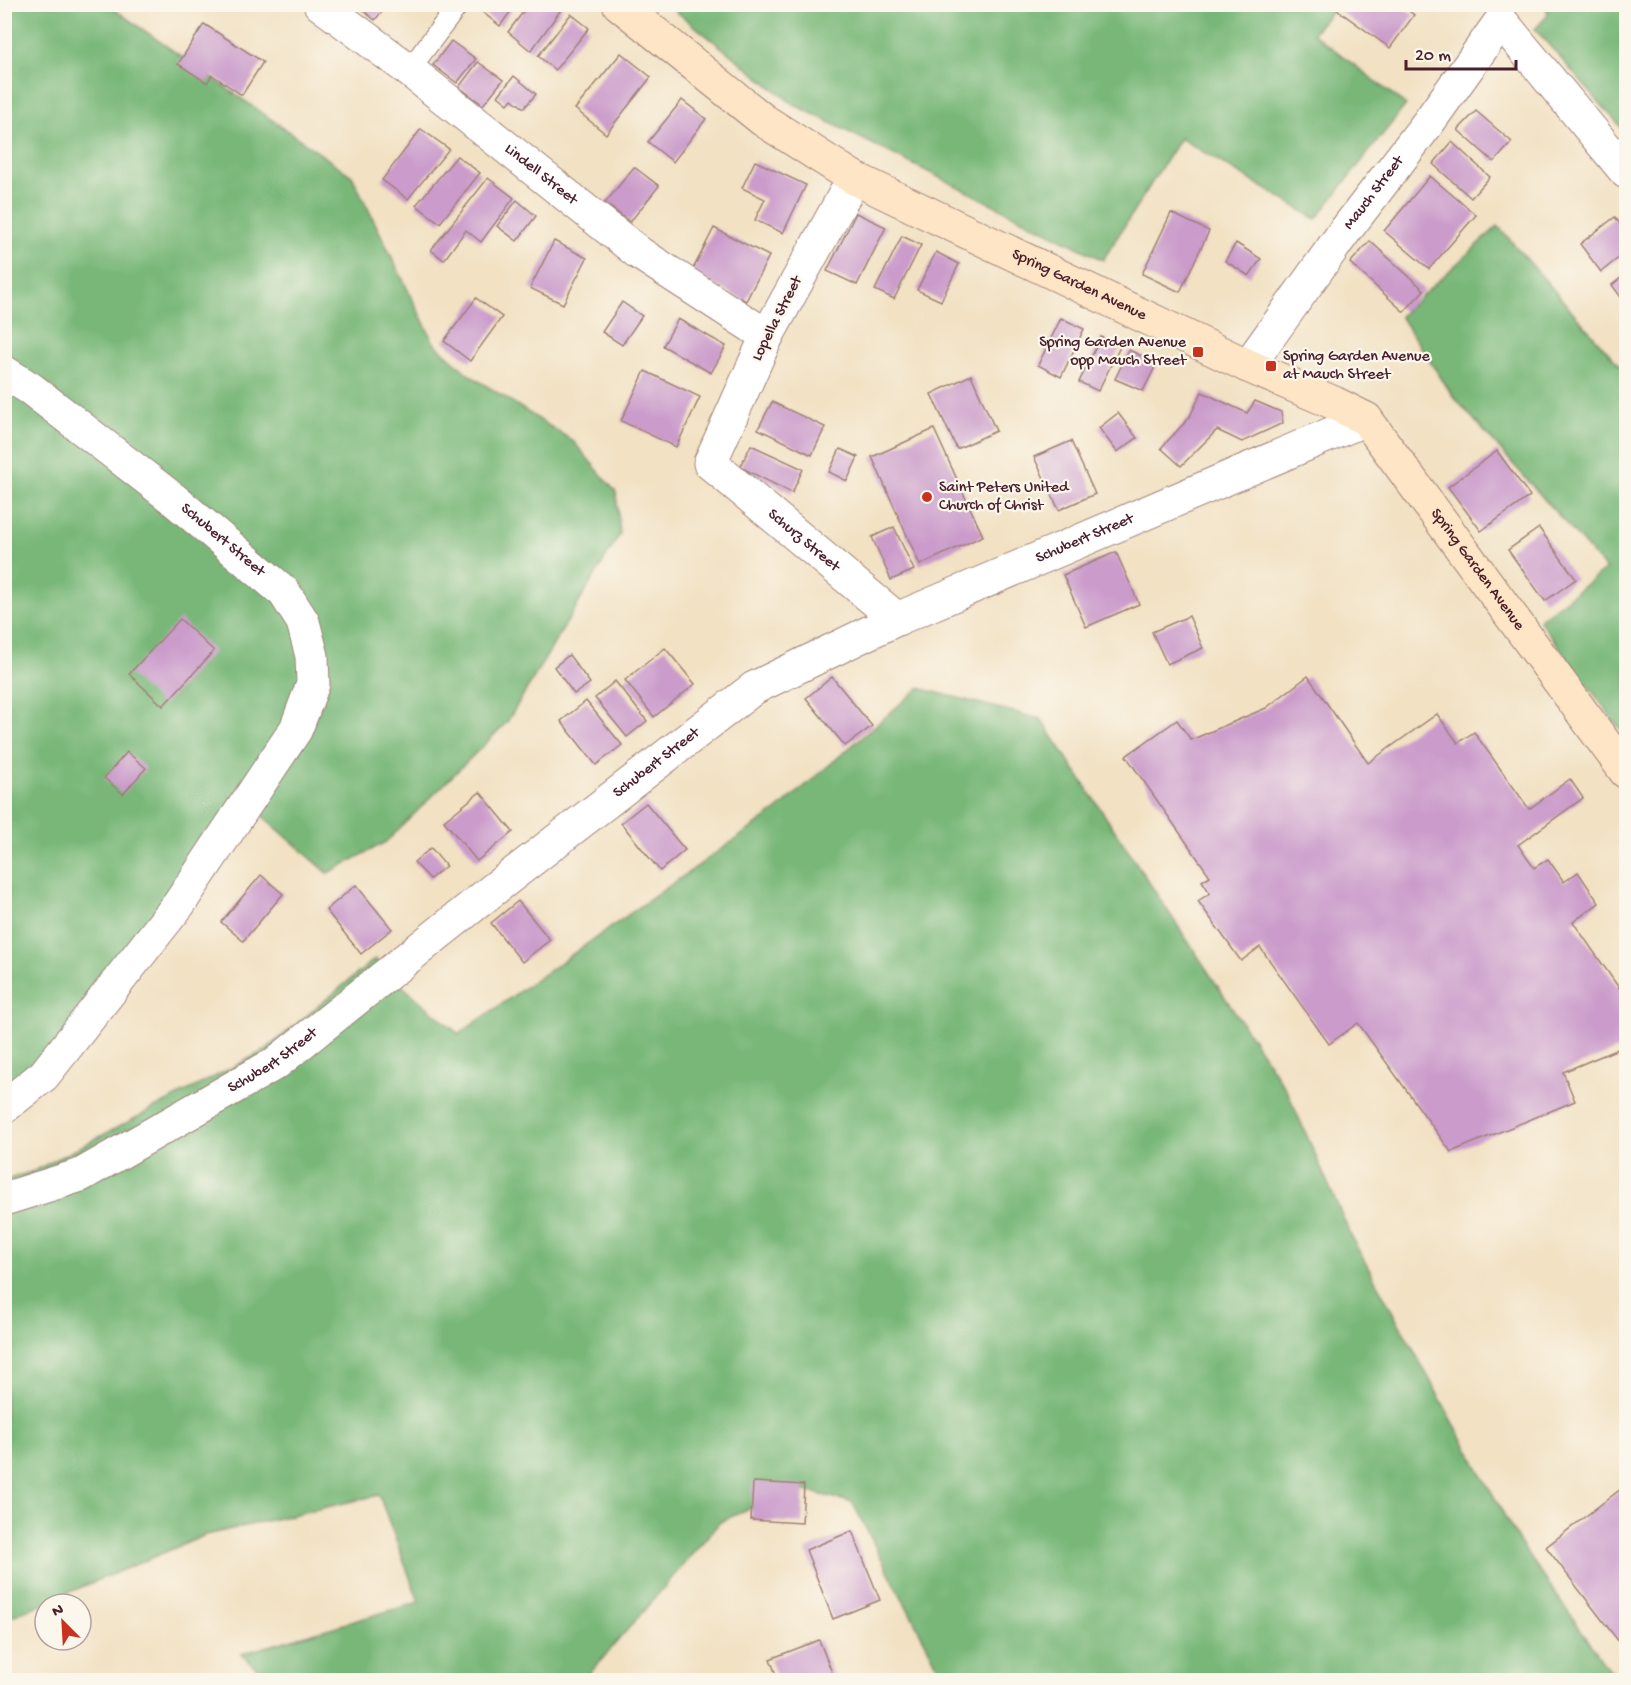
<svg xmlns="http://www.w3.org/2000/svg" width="1631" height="1685" viewBox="0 0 1631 1685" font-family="'Gochi Hand',sans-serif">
<rect width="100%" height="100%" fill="#fbf7ec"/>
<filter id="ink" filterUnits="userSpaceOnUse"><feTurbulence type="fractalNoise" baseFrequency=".0167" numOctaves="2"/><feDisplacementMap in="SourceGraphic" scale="12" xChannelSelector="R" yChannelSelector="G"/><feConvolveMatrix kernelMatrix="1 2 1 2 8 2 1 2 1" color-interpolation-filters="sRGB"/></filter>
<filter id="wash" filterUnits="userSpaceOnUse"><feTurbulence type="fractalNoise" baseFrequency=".008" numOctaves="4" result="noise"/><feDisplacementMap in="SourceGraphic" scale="24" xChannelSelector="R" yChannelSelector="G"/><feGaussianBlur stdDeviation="1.35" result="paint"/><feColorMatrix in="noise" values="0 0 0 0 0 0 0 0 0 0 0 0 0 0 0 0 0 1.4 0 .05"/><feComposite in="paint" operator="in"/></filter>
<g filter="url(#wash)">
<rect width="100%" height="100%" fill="#f2e1c3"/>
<g fill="#78b778" stroke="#616b52" stroke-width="1.5">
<path d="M5 5H108L352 176 434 343 468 374 573 441 616 492 620 534 507 722 386 842 328 873 258 812 5 1119Z"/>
<path d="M668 5H1337L1313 33 1406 105 1316 219 1180 138 1103 260 793 104Z"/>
<path d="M1546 5H1626V133L1535 29 1548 15Z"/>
<path d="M1498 226 1626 373V737L1539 620 1606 569 1453 396 1400 316Z"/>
<path d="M919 688 1041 719 1287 1091 1353 1240 1518 1540 1616 1680H945L852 1502 793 1488 720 1522 584 1680H271L241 1654 419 1602 379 1495 206 1535 5 1619V1180L34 1171 264 1051 375 959 388 974 459 1034 777 810Z"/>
</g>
<g id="blocks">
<g fill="#ca9bcb">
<path d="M355 4H388L375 20Z"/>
<path d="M478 4H516L500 26 476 7Z"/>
<path d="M529 4H560L563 7 531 51 508 32Z"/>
<path d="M1339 4H1400L1414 15 1390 48 1336 9Z"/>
<path d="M571 14 589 28 555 70 538 56Z"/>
<path d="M204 24 263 62 242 95 212 75 207 83 178 64Z"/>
<path d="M451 41 476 59 457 83 433 65Z"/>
<path d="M621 53 651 77 606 134 575 109Z"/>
<path d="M478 62 503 80 483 105 459 87Z"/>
<path d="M514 76 536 94 524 108 512 99 508 104 498 96Z"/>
<path d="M682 100 706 119 673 162 648 142Z"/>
<path d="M1476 111 1512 142 1494 162 1458 130Z"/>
<path d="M421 129 449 149 408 199 382 180Z"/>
<path d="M1452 142 1490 177 1471 198 1433 164Z"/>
<path d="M457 156 480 173 440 223 416 205Z"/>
<path d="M755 161 806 185 783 233 755 220 765 199 742 188Z"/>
<path d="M634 167 659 186 630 222 605 203Z"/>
<path d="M1430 176 1476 215 1429 269 1384 231Z"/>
<path d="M488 178 514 198 481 242 466 230 444 260 431 250Z"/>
<path d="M517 200 536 216 517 241 497 226Z"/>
<path d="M856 213 886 227 857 285 827 271Z"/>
<path d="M1171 213 1209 231 1180 292 1142 274Z"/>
<path d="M1615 217 1626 232V252L1601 272 1580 244Z"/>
<path d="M714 228 769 256 746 301 691 273Z"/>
<path d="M902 236 921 245 894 299 875 290Z"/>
<path d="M554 241 587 258 563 304 530 288Z"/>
<path d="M1370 241 1424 290 1404 312 1350 263Z"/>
<path d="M1236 243 1261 259 1249 276 1225 261Z"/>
<path d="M936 252 959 264 941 301 917 290Z"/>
<path d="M1626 274V304L1612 285Z"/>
<path d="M476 298 502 317 470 361 444 341Z"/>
<path d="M622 302 642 316 622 345 602 332Z"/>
<path d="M1061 318 1084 329 1061 377 1038 365Z"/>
<path d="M678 319 726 346 711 373 663 346Z"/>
<path d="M1101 337 1120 347 1098 391 1079 382Z"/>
<path d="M1129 350 1157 363 1143 391 1115 379Z"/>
<path d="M645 371 700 397 676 447 621 421Z"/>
<path d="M971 375 996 431 957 449 931 394Z"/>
<path d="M1202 392 1247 413 1255 401 1281 412 1283 423 1242 442 1217 430 1181 466 1161 448 1189 418Z"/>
<path d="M772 402 825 427 812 455 758 429Z"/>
<path d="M1118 413 1137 438 1117 452 1099 428Z"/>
<path d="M934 429 983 536 920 565 872 457Z"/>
<path d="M1071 441 1095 494 1059 510 1034 457Z"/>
<path d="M751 445 803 469 792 493 740 467Z"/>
<path d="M840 449 858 457 847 481 829 472Z"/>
<path d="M1497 451 1530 496 1481 531 1448 487Z"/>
<path d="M894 527 914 570 891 580 872 537Z"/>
<path d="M1539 528 1576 579 1545 601 1508 550Z"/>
<path d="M1116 552 1139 604 1086 627 1063 575Z"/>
<path d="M1189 616 1203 648 1167 664 1152 632Z"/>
<path d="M180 619 214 651 163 706 129 674Z"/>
<path d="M665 648 695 684 654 717 625 680Z"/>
<path d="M569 655 590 683 574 694 554 667Z"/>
<path d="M1308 676 1368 763 1437 714 1458 743 1474 732 1529 809 1570 779 1583 798 1518 845 1534 868 1548 859 1564 882 1578 872 1599 903 1573 922 1626 998V1042L1618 1049 1563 1072 1575 1101 1451 1152 1358 1023 1329 1044 1260 947 1241 961 1198 901 1210 893 1202 881 1210 876 1126 756 1177 720 1191 740 1266 708Z"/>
<path d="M832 677 872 726 845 746 806 698Z"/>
<path d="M615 681 647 721 627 737 595 698Z"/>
<path d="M586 701 622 745 596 765 561 721Z"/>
<path d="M127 752 146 768 123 794 104 778Z"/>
<path d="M480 792 513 832 477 861 444 821Z"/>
<path d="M646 803 685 850 660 871 621 823Z"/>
<path d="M431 848 446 866 430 879 414 862Z"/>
<path d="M261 875 283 894 243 941 221 922Z"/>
<path d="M356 885 392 929 361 954 326 910Z"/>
<path d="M518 901 550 940 522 962 491 923Z"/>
<path d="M753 1482 804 1485 802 1523 751 1520Z"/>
<path d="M1626 1485V1651L1546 1547Z"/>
<path d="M852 1531 880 1600 833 1619 806 1550Z"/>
<path d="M819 1640 835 1680H778L770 1659Z"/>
</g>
</g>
</g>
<g filter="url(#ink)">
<use href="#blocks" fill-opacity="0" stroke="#9e8077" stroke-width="1.5"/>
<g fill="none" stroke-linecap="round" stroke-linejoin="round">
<g stroke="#9e8077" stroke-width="22">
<path id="lane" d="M409 70 459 4"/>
</g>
<g stroke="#9e8077" stroke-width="35">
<g id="street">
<path id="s1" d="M320 4 409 70 639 253 767 336"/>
<path id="s2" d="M854 178 767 336 710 463 897 619"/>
<path id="s3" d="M1248 366 1342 235 1428 123 1501 21 1626 172"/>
<path id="s4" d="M4 372 31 389 172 498 284 592 303 622 312 656 313 684 296 729 179 904 44 1075 4 1107"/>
<path id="s5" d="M4 1199 81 1175 276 1063 494 889 754 688 897 619 1366 419"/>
</g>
</g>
<g stroke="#9e8077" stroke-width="35">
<g id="secondary">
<path id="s6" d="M619 4 763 120 854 178 1248 366 1334 403 1366 419 1626 772"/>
</g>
</g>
<use href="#lane" stroke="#fff" stroke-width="20"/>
<use href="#street" stroke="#fff" stroke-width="33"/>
<use href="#secondary" stroke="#fde5c5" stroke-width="33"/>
</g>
</g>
<g fill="#c8321e" stroke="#fbf7ec" stroke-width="2">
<rect x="1192" y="346" width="12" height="12" rx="3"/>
<rect x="1265" y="360" width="12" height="12" rx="3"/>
<circle cx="927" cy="497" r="6"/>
</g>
<g text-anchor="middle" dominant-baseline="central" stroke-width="4.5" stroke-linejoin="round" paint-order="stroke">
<g font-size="16" fill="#4a1f2b" stroke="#fbf7ec">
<text stroke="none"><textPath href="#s1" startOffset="279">Lindell Street</textPath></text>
<text stroke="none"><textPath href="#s3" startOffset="214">Mauch Street</textPath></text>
<text stroke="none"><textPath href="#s6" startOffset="542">Spring Garden Avenue</textPath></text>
<text transform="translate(778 319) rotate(-63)">Lopella Street</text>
<text stroke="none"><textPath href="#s5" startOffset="1276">Schubert Street</textPath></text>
<text stroke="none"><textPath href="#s4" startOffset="276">Schubert Street</textPath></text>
<text stroke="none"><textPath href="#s2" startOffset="441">Schurz Street</textPath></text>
<text stroke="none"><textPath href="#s6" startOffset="1046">Spring Garden Avenue</textPath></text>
<text stroke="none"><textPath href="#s5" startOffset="790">Schubert Street</textPath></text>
<text stroke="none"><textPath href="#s5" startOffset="304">Schubert Street</textPath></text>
</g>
<g font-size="16" fill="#4a1f2b" stroke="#fbf7ec" text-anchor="start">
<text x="1186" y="343" text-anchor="end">Spring Garden Avenue<tspan x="1186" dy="18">opp Mauch Street</tspan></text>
<text x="1283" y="357">Spring Garden Avenue<tspan x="1283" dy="18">at Mauch Street</tspan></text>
<text x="939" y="488">Saint Peters United<tspan x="939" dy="18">Church of Christ</tspan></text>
</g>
</g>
<rect width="1631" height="1685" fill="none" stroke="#fbf7ec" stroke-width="24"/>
<g transform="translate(63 1622) rotate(336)"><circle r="28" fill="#fbf7ec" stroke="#b4a19f" stroke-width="1.5"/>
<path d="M0-4.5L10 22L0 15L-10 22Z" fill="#c8321e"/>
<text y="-9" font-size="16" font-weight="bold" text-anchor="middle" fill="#4a1f2b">N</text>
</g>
<path d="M1406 60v9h110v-9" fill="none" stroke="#4a1f2b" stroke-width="3"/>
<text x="1415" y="60" font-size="18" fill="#4a1f2b" stroke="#fbf7ec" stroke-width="4.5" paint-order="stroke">20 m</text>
</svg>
